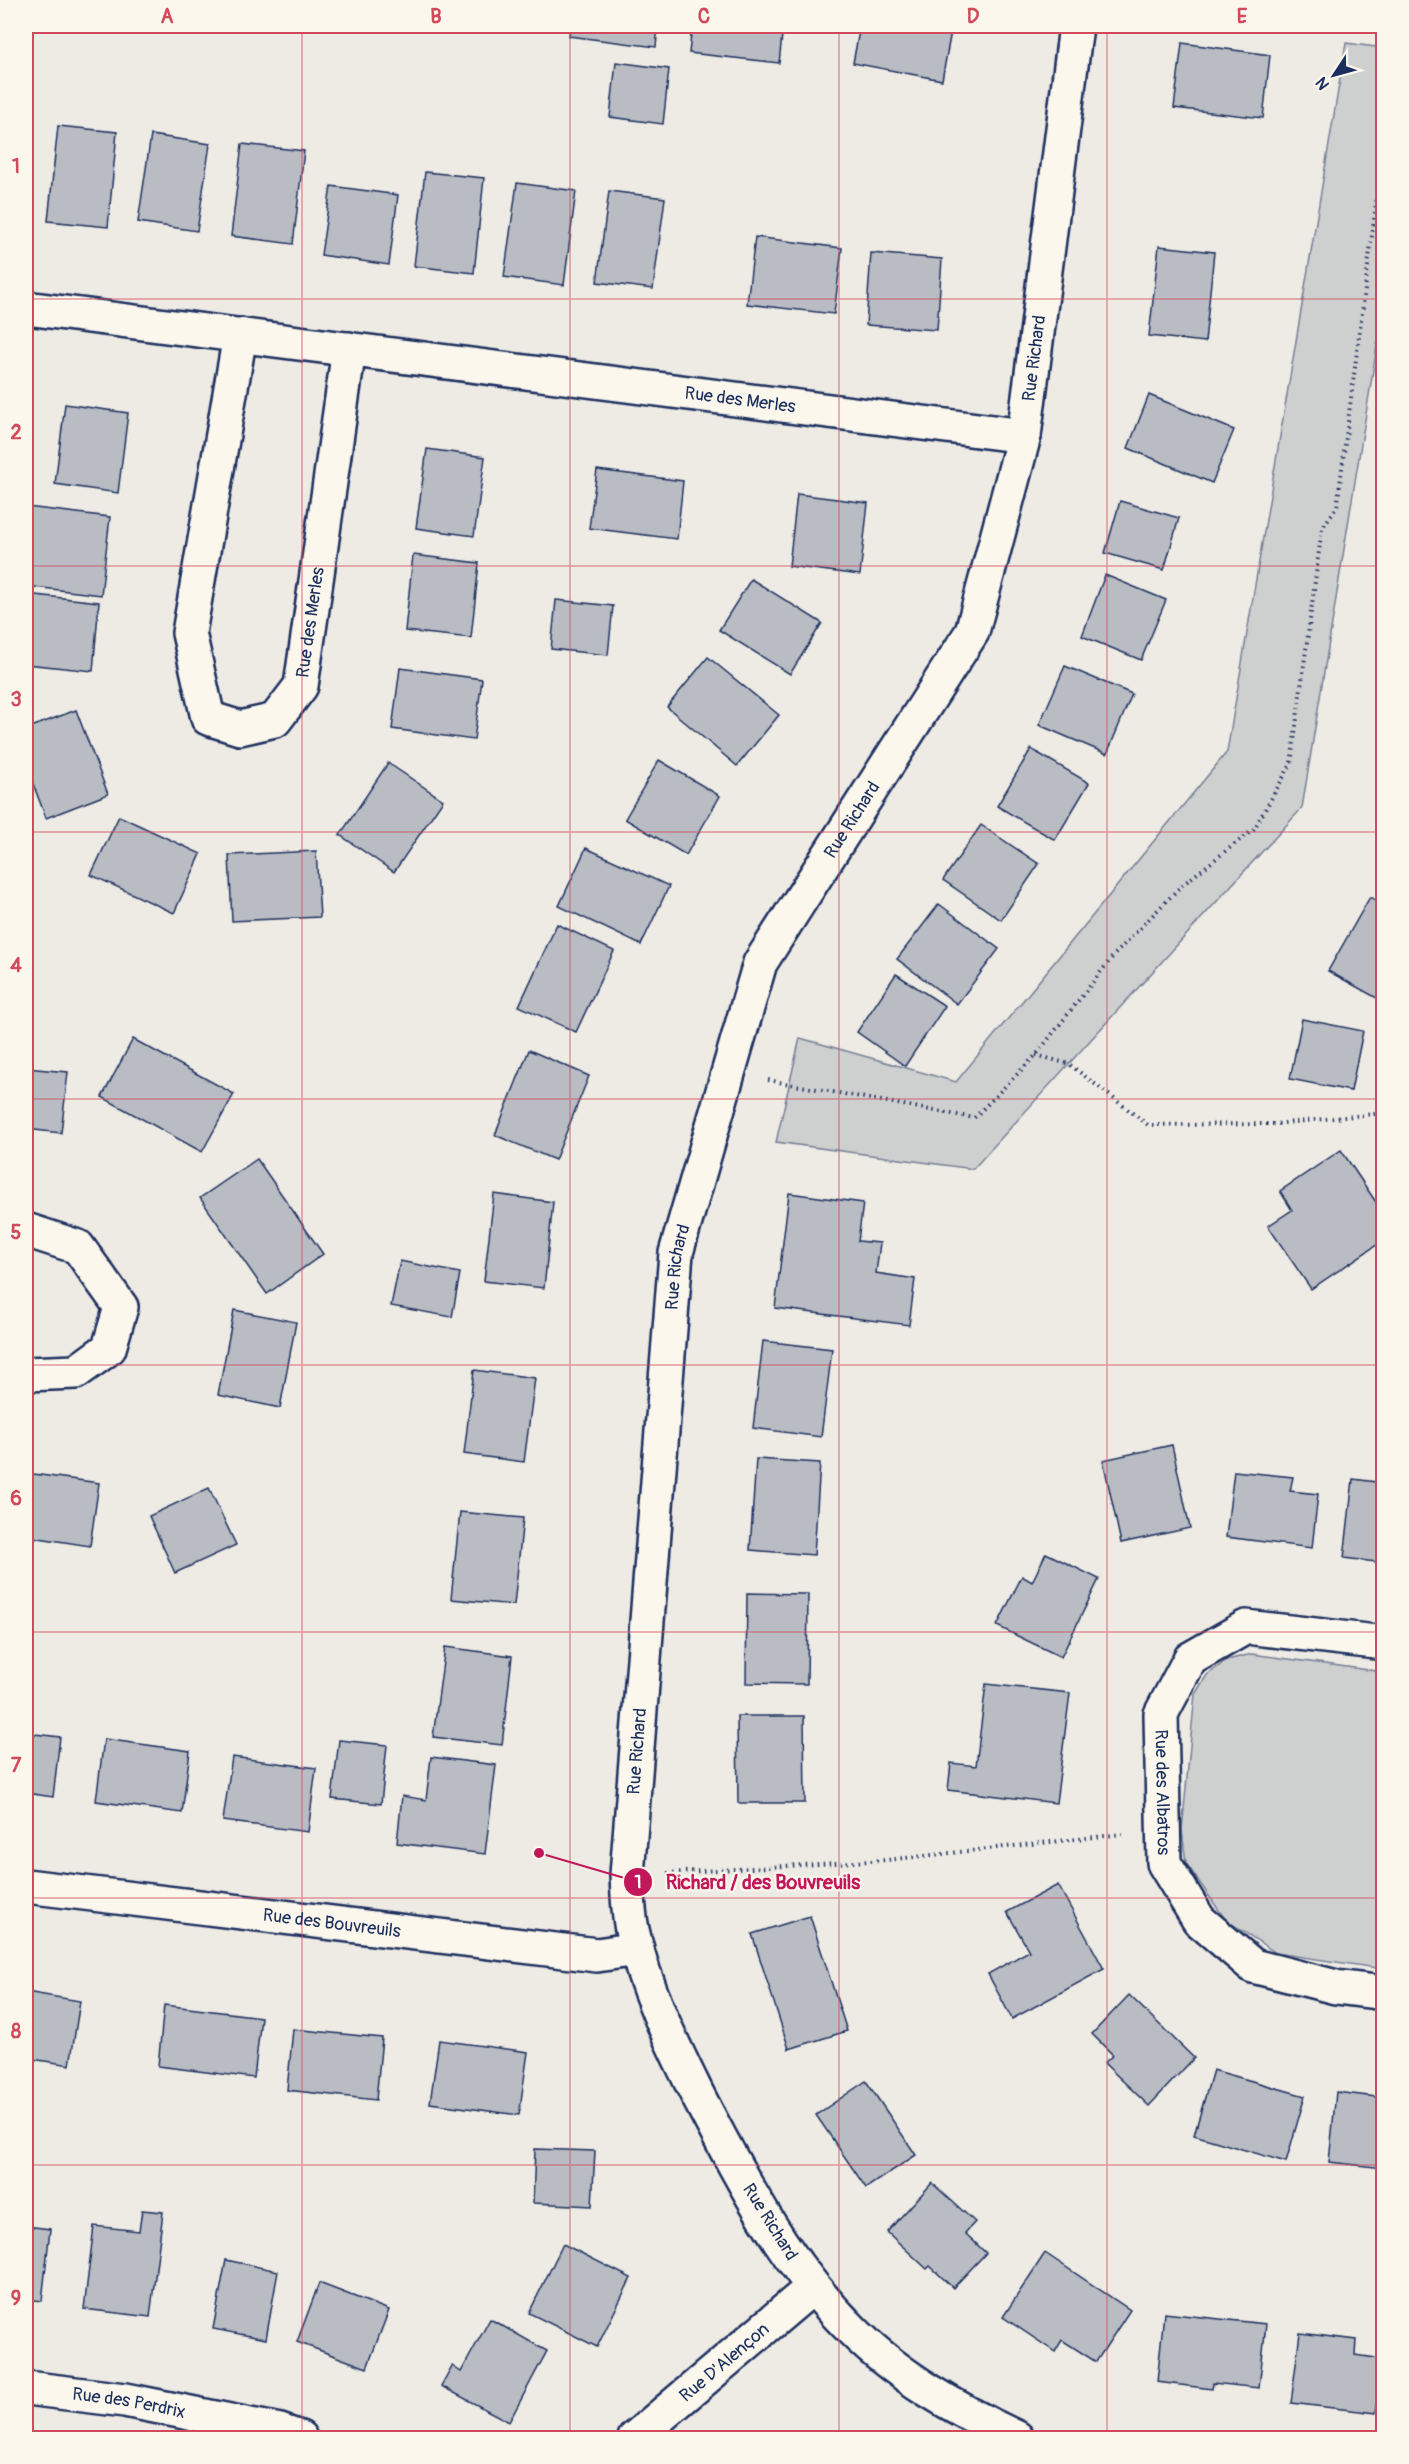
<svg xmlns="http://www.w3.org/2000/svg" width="1409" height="2464" viewBox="0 0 1409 2464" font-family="Pangolin,sans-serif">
<rect width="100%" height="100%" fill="#eeebe4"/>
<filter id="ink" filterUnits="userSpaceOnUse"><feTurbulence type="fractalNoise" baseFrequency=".0167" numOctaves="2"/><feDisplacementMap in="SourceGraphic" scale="12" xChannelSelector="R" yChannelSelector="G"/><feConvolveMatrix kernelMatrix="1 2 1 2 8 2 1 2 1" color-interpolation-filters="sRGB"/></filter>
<g filter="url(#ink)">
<g fill="#cecfcf" stroke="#747f96" stroke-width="1.5">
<path d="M1346 43 1383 48V309L1302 808 973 1169 776 1142 800 1038 956 1082 1227 752Z"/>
<path d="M1252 1654 1383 1672V1969L1276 1953 1225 1919 1186 1863 1182 1830 1195 1694 1207 1675 1227 1660Z"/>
</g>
<g fill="#b9bcc3" stroke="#1b2f5e" stroke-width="1.5">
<path d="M570 26H658L656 47 569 36Z"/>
<path d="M692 26H783L779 63 689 53Z"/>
<path d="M860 26H952L942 80 853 63Z"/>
<path d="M1182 43 1270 55 1263 118 1174 108Z"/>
<path d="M616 62 669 69 663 124 610 117Z"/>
<path d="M58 126 117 132 108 227 48 221Z"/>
<path d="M151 135 210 144 197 231 138 222Z"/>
<path d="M242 144 304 151 293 244 231 236Z"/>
<path d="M425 172 484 178 474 273 414 266Z"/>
<path d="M517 183 576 191 564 285 504 277Z"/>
<path d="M331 186 398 195 389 265 321 255Z"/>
<path d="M609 191 665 198 653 289 597 282Z"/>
<path d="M755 237 842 248 834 314 747 304Z"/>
<path d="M1159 246 1214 252 1205 342 1149 336Z"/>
<path d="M871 253 942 259 937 330 866 325Z"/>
<path d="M1149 395 1234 430 1212 483 1128 448Z"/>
<path d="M65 404 128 413 118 493 55 484Z"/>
<path d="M427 449 485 457 474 536 416 528Z"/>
<path d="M597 470 683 481 677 539 589 528Z"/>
<path d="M797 494 868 503 860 575 789 566Z"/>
<path d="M1120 501 1179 518 1164 570 1105 553Z"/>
<path d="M27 507 110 517 101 595 26 586Z"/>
<path d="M413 555 479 563 471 638 405 631Z"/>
<path d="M1105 575 1166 600 1141 660 1082 636Z"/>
<path d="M751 579 822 623 790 674 719 630Z"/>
<path d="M26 594 99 602 93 671 26 664Z"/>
<path d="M556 600 613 606 608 655 551 649Z"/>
<path d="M708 657 779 715 737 766 667 707Z"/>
<path d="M1065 666 1132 694 1107 754 1039 725Z"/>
<path d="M400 668 482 679 474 740 392 729Z"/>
<path d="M76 710 108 794 46 818 26 765V729Z"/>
<path d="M1031 749 1089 783 1055 840 997 806Z"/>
<path d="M659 760 720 796 686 855 625 819Z"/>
<path d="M388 763 443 800 394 872 340 835Z"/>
<path d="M119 816 201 854 174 913 91 875Z"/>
<path d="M981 825 1039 864 1001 920 943 880Z"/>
<path d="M586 848 669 886 641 945 559 906Z"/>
<path d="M316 851 320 917 232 921 229 855Z"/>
<path d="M1370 897 1384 904V1002L1328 971Z"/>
<path d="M939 904 999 949 957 1004 897 959Z"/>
<path d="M557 924 614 951 576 1032 519 1006Z"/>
<path d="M896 974 945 1006 905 1066 857 1032Z"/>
<path d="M1302 1019 1363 1031 1351 1091 1290 1079Z"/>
<path d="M133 1039 234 1094 202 1152 102 1097Z"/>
<path d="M529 1050 589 1076 555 1160 495 1135Z"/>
<path d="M26 1068 68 1072 61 1133 26 1129Z"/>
<path d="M1341 1150 1384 1214V1240L1311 1289 1268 1226 1292 1210 1280 1191Z"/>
<path d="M257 1159 323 1254 267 1294 200 1198Z"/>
<path d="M789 1193 863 1203 858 1241 880 1243 876 1273 915 1279 909 1325 775 1308Z"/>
<path d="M494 1194 553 1202 544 1288 484 1281Z"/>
<path d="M400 1261 460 1273 452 1317 391 1306Z"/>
<path d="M234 1310 296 1322 280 1408 218 1395Z"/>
<path d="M763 1341 832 1349 821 1437 753 1428Z"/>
<path d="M474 1370 535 1378 524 1462 464 1454Z"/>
<path d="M1172 1445 1190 1528 1121 1543 1103 1460Z"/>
<path d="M756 1459 820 1463 814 1555 750 1550Z"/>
<path d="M1234 1471 1293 1477 1290 1491 1318 1494 1312 1548 1226 1537Z"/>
<path d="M26 1473 99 1483 90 1546 26 1536Z"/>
<path d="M1353 1479 1384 1483V1563L1344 1558Z"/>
<path d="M209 1488 236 1545 175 1573 149 1516Z"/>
<path d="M460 1512 523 1518 514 1605 451 1599Z"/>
<path d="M1046 1553 1099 1579 1061 1657 997 1626 1022 1576 1032 1582Z"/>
<path d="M747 1593 808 1594 807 1684 746 1683Z"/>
<path d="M445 1647 512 1656 502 1745 433 1737Z"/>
<path d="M986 1684 1070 1693 1056 1803 948 1790 951 1763 976 1766Z"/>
<path d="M737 1716H804L805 1803H738Z"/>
<path d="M26 1733 60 1737 53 1797 26 1793Z"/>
<path d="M104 1739 190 1751 182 1813 96 1801Z"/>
<path d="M339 1740 387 1745 381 1804 332 1799Z"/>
<path d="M232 1757 316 1768 308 1832 223 1821Z"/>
<path d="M431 1757 496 1765 485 1854 397 1843 402 1796 426 1800Z"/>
<path d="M1058 1885 1104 1969 1012 2019 988 1974 1029 1951 1007 1912Z"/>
<path d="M810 1916 847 2031 789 2049 752 1934Z"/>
<path d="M26 1992 80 2001 70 2065 26 2058Z"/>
<path d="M1129 1995 1194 2058 1149 2106 1104 2063 1113 2055 1092 2034Z"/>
<path d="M164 2005 261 2017 254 2078 158 2066Z"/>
<path d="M293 2029 382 2038 376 2100 287 2090Z"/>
<path d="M439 2040 528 2052 519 2115 430 2103Z"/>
<path d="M1213 2070 1305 2096 1286 2162 1194 2135Z"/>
<path d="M866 2081 916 2155 866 2188 816 2115Z"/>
<path d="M1336 2092 1384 2098V2168L1329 2162Z"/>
<path d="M535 2149 595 2151 592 2206 533 2203Z"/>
<path d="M932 2183 975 2222 965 2233 986 2253 953 2288 930 2266 927 2269 887 2232Z"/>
<path d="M142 2210 163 2212 150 2317 84 2309 94 2226 139 2231Z"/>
<path d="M26 2226 50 2229 42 2301 26 2299Z"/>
<path d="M563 2244 631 2278 597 2347 529 2313Z"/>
<path d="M1045 2253 1130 2310 1096 2362 1062 2340 1055 2352 1003 2317Z"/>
<path d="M226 2260 278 2271 266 2339 213 2329Z"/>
<path d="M319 2283 389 2310 367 2368 297 2342Z"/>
<path d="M1164 2313 1266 2324 1259 2388 1213 2383 1212 2389 1157 2382Z"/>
<path d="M490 2319 547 2351 509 2422 441 2386 452 2366 461 2372Z"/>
<path d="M1300 2333 1356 2340 1355 2355 1383 2359 1376 2413 1291 2403Z"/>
</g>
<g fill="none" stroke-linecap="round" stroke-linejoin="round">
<g stroke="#1b2f5e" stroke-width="38">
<g id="minor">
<path id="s1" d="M26 308 1024 436"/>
<path id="s2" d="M240 335 189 633 208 718 240 728 275 720 301 686 349 349"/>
<path d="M26 1230 78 1247 121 1307 109 1348 76 1372 26 1374"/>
<path id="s3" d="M1384 1643 1246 1627 1190 1659 1161 1714 1164 1863 1199 1920 1253 1966 1336 1987 1384 1993"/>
<path id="s4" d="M26 1886 597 1955 637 1949"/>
<path id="s5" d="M26 2388 125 2400 280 2431 300 2438"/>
<path id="s6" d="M635 2438 813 2287"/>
<path id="s7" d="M1017 2438C958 2410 897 2376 851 2329 784 2262 740 2177 697 2094 672 2043 645 1989 633 1934 628 1914 628 1895 627 1875L676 1253 760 963 972 632 1024 436 1076 26"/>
</g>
</g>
<g stroke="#1b2f5e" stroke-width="4" stroke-dasharray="1.5 4.5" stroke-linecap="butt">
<path d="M1036 1055 1069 1064 1148 1125 1275 1124 1384 1113"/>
<path d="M768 1080 974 1118 1036 1055 1114 955 1181 886 1254 829 1291 764 1322 528 1337 507 1384 142"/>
<path d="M667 1873 887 1860 1123 1834"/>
</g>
<use href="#minor" stroke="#fbf7ec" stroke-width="33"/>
</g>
</g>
<path fill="none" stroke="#d1495b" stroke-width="1.5" stroke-opacity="0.55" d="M302 26V2438M570 26V2438M839 26V2438M1107 26V2438M26 299H1384M26 566H1384M26 832H1384M26 1099H1384M26 1365H1384M26 1632H1384M26 1898H1384M26 2165H1384"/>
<g text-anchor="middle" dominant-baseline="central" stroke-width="4.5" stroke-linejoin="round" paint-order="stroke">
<g font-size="18" fill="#1b2f5e" stroke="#fbf7ec">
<text stroke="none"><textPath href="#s7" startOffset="2314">Rue Richard</textPath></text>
<text stroke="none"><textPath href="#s1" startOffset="720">Rue des Merles</textPath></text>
<text stroke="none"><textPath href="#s2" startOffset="566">Rue des Merles</textPath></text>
<text stroke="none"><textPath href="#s7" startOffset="1810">Rue Richard</textPath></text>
<text stroke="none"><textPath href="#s7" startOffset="1324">Rue Richard</textPath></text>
<text stroke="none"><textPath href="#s7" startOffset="838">Rue Richard</textPath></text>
<text stroke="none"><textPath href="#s3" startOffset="344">Rue des Albatros</textPath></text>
<text stroke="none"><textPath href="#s4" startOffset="308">Rue des Bouvreuils</textPath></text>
<text transform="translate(770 2222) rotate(58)">Rue Richard</text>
<text stroke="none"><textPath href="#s6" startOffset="117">Rue D'Alençon</textPath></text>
<text stroke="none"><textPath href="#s5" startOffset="104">Rue des Perdrix</textPath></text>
</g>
</g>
<path fill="none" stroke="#c2185b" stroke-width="2" d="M539 1853L638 1882"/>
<g fill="#c2185b" stroke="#fbf7ec" stroke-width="2">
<circle cx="539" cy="1853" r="6"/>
<circle cx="638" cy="1882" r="15"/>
</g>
<g font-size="18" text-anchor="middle" font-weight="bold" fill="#fff">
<text x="638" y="1888">1</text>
</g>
<g font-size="20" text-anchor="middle" font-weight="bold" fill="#c2185b" stroke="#fbf7ec" stroke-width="4.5" stroke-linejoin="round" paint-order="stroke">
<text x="763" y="1889">Richard / des Bouvreuils</text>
</g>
<rect width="1409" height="2464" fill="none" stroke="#fbf7ec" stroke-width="66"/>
<g transform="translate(1334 75) rotate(234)" stroke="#fbf7ec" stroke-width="4.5" paint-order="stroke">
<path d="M0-4.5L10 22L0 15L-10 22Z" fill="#1b2f5e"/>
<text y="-9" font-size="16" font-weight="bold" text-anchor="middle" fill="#1b2f5e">N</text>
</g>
<rect x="33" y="33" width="1343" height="2398" fill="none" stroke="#d1495b" stroke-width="2"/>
<g font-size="20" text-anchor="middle" font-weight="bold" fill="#d1495b">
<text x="167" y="23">A</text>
<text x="436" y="23">B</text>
<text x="704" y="23">C</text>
<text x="973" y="23">D</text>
<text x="1242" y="23">E</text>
<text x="16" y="173">1</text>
<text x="16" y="439">2</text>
<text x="16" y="706">3</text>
<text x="16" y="972">4</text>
<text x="16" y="1239">5</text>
<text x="16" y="1505">6</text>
<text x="16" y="1772">7</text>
<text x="16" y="2038">8</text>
<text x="16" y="2305">9</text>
</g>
</svg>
